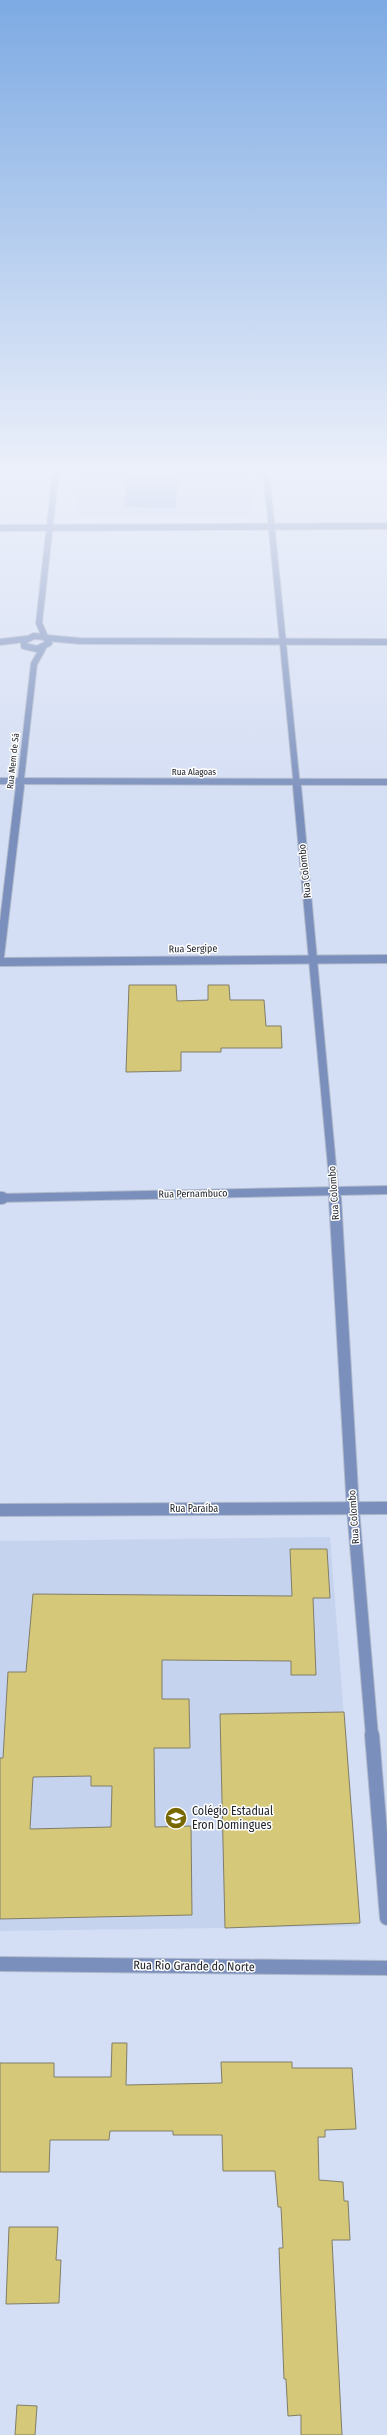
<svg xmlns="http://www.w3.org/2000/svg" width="387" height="2435" viewBox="0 0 387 2435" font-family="'Fira Sans Condensed',sans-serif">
<rect width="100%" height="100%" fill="#d4def4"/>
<g fill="#c6d3ef">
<path d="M78 470H251L254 516 74 517Z"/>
<path d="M330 1537 360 1923 357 1926 0 1931V1541Z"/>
</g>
<path fill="#98aede" d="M126 472H178L176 508 124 507Z"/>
<g fill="#d5c879" stroke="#817e68" fill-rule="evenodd">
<path d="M129 985H176L177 1001 208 1000V985H229L230 1000H264L266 1026H281L282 1048H221V1052H181V1071L126 1072Z"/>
<path d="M290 1549H327L330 1598H313L316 1675H291V1661L162 1660V1699H189L190 1748H154L155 1827 191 1826 192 1915 0 1919V1758H3L8 1672H26L33 1594 292 1596ZM91 1776V1786H112L111 1827 30 1829 33 1777Z"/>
<path d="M344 1712 360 1923 225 1928 220 1714Z"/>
<path d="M112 2043H127L126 2085 222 2083 221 2062H292V2068H352L356 2129 325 2130V2137H318L319 2180 343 2182 344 2201H348L350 2240H332L342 2435H301V2415L288 2416 286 2379H284L279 2248H283L281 2207H278L275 2171H223L222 2135H173V2131H110L109 2140H50L49 2172H0V2063H54V2077H111Z"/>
<path d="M9 2227H58L56 2260H61L59 2303 6 2304Z"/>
<path d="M17 2405 37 2406 35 2435H15Z"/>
</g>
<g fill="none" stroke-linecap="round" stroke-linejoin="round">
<g stroke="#b0b9cc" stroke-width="8">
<g id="street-far3">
<path d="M266 470 297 787"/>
<path d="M0 528 387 526"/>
<path d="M34 636 45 637 49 643 37 649 24 646V641Z"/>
<path d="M45 637 39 623 56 470"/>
<path d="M47 638 80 641 387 642"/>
<path d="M0 642 26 639"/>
<path d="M0 781 387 782"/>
<path d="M20 787 34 664 43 648"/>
</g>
</g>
<g stroke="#b0b9cc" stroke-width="10">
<g id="street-far2">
<path d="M297 786 335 1199"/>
<path d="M0 956 20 786"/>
<path d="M0 962 387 959"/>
<path d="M0 1198 387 1190"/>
</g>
</g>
<g stroke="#b0b9cc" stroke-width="14">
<g id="street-far1">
<path d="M0 1198H2"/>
<path d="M335 1198 353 1509 372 1736"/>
<path d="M0 1510 387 1508"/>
</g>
</g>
<g stroke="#b0b9cc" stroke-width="16">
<g id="street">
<path d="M372 1735 387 1918"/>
<path d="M0 1964 387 1968"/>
</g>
</g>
<use href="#street-far3" stroke="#7a8fbc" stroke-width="6"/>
<use href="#street-far2" stroke="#7a8fbc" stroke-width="8"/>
<use href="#street-far1" stroke="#7a8fbc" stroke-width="12"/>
<use href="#street" stroke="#7a8fbc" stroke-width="14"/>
</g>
<linearGradient id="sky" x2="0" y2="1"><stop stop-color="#7daae3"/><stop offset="0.58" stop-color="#ecf0fa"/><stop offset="1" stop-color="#ecf0fa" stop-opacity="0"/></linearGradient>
<rect width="387" height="811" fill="url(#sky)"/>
<defs>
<g id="school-disc" transform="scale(1.15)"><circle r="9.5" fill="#776800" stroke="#fff"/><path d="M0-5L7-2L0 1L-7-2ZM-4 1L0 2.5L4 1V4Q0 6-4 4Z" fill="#fff"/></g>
</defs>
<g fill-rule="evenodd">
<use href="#school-disc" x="176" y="1818"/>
</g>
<g text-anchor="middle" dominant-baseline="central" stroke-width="3" stroke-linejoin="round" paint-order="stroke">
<g font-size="9" fill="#21252d" stroke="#fff">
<text transform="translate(13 761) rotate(-84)">Rua Mem de Sá</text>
<text x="194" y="772">Rua Alagoas</text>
</g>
<g font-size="10" fill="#21252d" stroke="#fff">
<text transform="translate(305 871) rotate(-96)">Rua Colombo</text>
<text transform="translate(193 949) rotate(-1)">Rua Sergipe</text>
<text transform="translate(334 1193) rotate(-94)">Rua Colombo</text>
<text transform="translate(193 1194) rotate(-1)">Rua Pernambuco</text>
<text x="194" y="1509">Rua Paraíba</text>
<text transform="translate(354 1517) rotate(-94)">Rua Colombo</text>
</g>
<g font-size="12" fill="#21252d" stroke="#fff" text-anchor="start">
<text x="192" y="1811">Colégio Estadual<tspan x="192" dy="14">Eron Domingues</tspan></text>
</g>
<g font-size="12" fill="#21252d" stroke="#fff">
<text transform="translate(194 1966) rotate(1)">Rua Rio Grande do Norte</text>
</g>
</g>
</svg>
